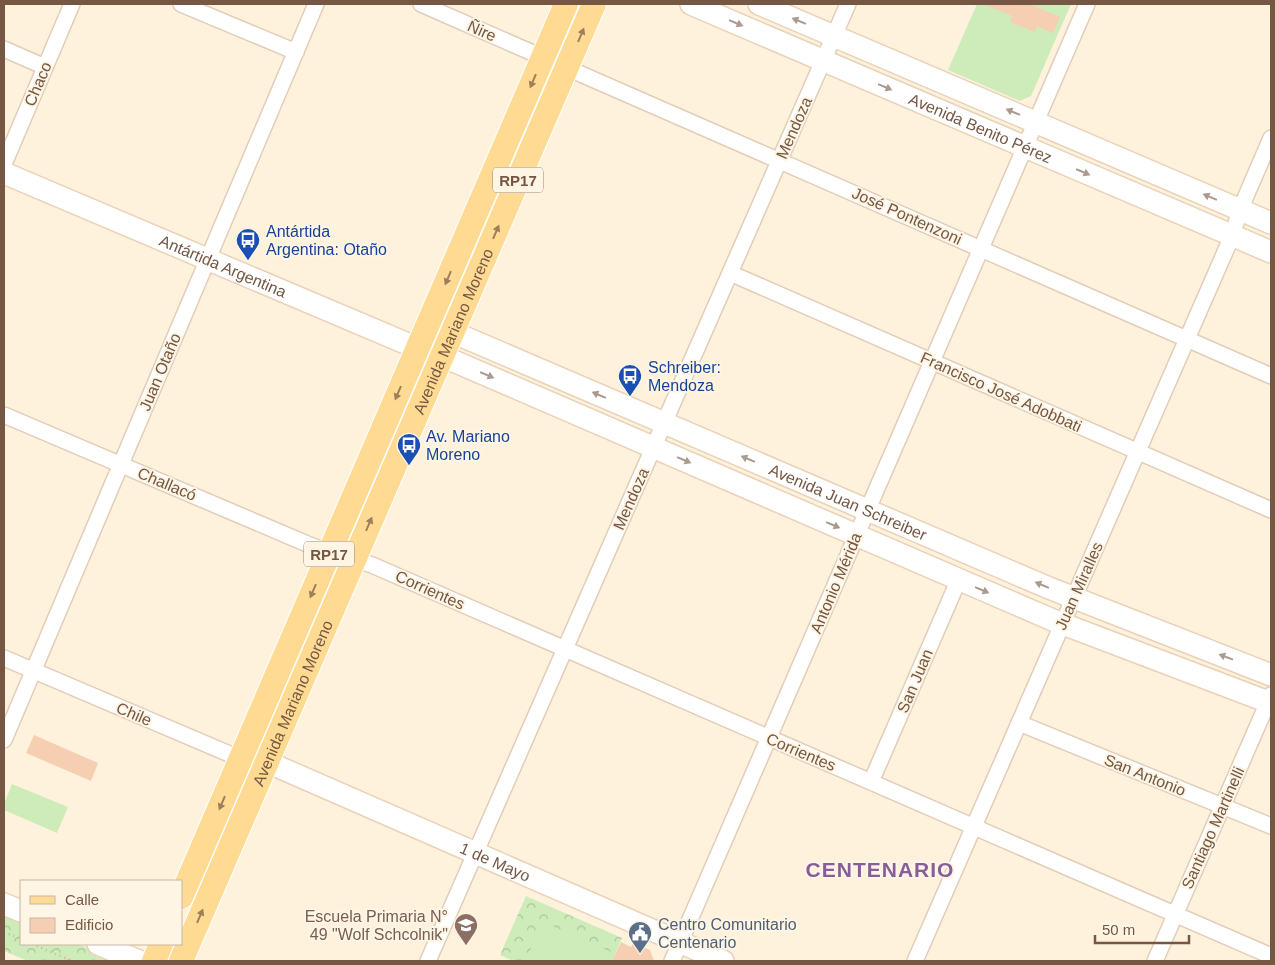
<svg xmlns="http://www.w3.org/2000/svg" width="1275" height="965" viewBox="0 0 1275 965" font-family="Helvetica,sans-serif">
<defs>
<pattern id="forest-crowns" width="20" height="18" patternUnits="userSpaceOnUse" patternTransform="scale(1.25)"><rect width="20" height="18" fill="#cdecba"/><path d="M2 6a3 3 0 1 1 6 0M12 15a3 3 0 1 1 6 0" fill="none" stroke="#abc299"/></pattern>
</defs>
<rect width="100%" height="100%" fill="#fef2dc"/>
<g fill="url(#forest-crowns)">
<path d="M526 896 622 938 612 961H513L500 955Z"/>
<path d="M4 912 21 920V944H78L119 961H28L4 951Z"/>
</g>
<g fill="#cdecba">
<path d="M977 4H1071L1031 96 1020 101 948 70Z"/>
<path d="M12 784 68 807 57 833 4 810V804Z"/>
<path d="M543 922 611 952 607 961H533L527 958Z"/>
</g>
<g fill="#f6cfb2">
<path d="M983 4H1030L1060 17 1053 33 1037 26 1035 32 1010 22 1012 16Z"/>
<path d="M34 735 98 763 91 781 26 753Z"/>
<path d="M621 942 631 947 633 943 650 950 654 961H612Z"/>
</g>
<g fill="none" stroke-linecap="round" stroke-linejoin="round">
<g stroke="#e2cdb8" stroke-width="18">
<g id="street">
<path d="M181 4 296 52"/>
<path d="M421 4 1271 376"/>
<path d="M4 49 45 67"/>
<path d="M4 164 72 4"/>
<path d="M730 273 1271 510"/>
<path d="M4 415 312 546 372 565 1271 956"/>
<path d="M4 658 241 759 247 761 267 762"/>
<path d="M1019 723 1271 826"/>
<path d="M4 740 316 4"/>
<path d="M871 782 959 579"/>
<path d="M428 961 848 4"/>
<path d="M672 961 1087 4"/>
<path d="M915 961 1232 236 1240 210 1271 138"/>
<path d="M1155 961 1271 695"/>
</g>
</g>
<g stroke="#ead1b7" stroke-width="24">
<g id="secondary">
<path id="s1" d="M691 4 1271 252"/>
<path d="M759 4 1271 223"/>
<path id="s2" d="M4 173 429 353 456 362 1055 621 1271 703"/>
<path id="s3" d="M429 322 1049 588 1271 675"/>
<path id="s4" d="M267 762 723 961"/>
<path d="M4 904 21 911"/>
<path d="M98 944 139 961"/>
</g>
</g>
<g stroke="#fff" stroke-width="26">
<g id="primary">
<path d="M181 897 566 4"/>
<path d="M154 961 161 944"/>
<path id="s5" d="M181 961 594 4"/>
</g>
</g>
<g stroke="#dab295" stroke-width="2.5" stroke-dasharray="1 4" stroke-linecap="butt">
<path d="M4 932 21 939"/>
<path d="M32 944 72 961"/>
</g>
<use href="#street" stroke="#fff" stroke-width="15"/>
<use href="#secondary" stroke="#fff" stroke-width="21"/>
<use href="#primary" stroke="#ffda92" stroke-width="24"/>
</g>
<defs><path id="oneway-solid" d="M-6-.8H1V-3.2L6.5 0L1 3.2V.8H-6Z" transform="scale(1.25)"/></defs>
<g fill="#ac9a8f">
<use href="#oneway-solid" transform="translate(799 21) rotate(-157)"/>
<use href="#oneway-solid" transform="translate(736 23) rotate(23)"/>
<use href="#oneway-solid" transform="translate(885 87) rotate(23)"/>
<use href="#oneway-solid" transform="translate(1013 112) rotate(-157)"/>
<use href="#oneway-solid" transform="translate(1083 172) rotate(23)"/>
<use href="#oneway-solid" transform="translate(1210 197) rotate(-157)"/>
<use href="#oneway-solid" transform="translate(487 375) rotate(23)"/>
<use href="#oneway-solid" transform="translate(599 395) rotate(-157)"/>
<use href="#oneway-solid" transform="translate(748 459) rotate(-157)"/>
<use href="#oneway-solid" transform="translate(684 460) rotate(23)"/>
<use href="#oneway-solid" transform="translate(833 525) rotate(23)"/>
<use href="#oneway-solid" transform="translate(1042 585) rotate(-157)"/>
<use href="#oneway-solid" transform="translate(982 590) rotate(23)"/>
<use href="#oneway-solid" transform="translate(1226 657) rotate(-159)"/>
</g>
<g fill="#9e7e5b">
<use href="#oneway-solid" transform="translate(581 35) rotate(-67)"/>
<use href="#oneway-solid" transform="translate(533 81) rotate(113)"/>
<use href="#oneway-solid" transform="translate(496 232) rotate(-67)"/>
<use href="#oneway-solid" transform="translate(448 278) rotate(113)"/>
<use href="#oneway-solid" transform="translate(398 393) rotate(113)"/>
<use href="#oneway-solid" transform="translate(369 524) rotate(-67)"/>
<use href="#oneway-solid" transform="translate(313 591) rotate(113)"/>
<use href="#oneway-solid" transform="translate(222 803) rotate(113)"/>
<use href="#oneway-solid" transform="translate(200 916) rotate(-67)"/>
</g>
<defs>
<g id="bus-pin" transform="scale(1.25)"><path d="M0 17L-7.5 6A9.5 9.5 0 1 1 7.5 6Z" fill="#1a4fb4" stroke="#fff5e4"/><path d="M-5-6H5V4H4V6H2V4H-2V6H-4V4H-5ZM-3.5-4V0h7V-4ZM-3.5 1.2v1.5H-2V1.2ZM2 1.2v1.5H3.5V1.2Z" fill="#fff"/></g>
<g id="school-pin" transform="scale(1.25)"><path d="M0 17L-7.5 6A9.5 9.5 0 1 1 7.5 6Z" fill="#8d6e63" stroke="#fff5e4"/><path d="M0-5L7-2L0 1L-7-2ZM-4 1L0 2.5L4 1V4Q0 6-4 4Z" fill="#fff"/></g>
<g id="civic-pin" transform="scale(1.25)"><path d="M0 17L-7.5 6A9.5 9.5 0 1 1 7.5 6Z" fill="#5c6f8a" stroke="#fff5e4"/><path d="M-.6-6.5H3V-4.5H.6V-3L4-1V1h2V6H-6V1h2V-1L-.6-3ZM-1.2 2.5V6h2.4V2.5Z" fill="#fff"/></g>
</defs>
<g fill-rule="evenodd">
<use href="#bus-pin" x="248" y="240"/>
<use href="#bus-pin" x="630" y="376"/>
<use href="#bus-pin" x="409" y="445"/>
<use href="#school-pin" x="466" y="925"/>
<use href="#civic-pin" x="640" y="933"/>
</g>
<g text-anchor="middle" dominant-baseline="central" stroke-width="4" stroke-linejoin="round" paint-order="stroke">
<g fill="#fff5e4" stroke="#9e8674" stroke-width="1">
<rect x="493" y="167.5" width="50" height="25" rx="4"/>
<rect x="304" y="541.5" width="50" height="25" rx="4"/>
</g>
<g font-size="15" font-weight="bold" fill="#755744">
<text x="518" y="180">RP17</text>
<text x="329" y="554">RP17</text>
</g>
<g font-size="16" fill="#755744" stroke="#fff5e4">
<text transform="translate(482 31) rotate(24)">Ñire</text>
<text transform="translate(38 84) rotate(-67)">Chaco</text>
<text transform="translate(794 128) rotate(-66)">Mendoza</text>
<text stroke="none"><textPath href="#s1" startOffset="315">Avenida Benito Pérez</textPath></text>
<text transform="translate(907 216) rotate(24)">José Pontenzoni</text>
<text stroke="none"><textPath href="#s2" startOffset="238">Antártida Argentina</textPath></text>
<text stroke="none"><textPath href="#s5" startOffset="686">Avenida Mariano Moreno</textPath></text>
<text transform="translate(160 372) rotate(-67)">Juan Otaño</text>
<text transform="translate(1001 392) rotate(24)">Francisco José Adobbati</text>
<text transform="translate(167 484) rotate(23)">Challacó</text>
<text transform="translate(631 499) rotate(-66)">Mendoza</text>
<text stroke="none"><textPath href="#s3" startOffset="456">Avenida Juan Schreiber</textPath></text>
<text transform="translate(836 583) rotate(-67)">Antonio Mérida</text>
<text transform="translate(1079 586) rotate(-66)">Juan Miralles</text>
<text transform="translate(430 590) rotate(24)">Corrientes</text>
<text transform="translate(915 681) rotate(-67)">San Juan</text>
<text stroke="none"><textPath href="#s5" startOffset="281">Avenida Mariano Moreno</textPath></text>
<text transform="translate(134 714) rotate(23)">Chile</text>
<text transform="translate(801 752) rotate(23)">Corrientes</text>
<text transform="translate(1145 775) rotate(22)">San Antonio</text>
<text transform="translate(1213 828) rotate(-66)">Santiago Martinelli</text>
<text stroke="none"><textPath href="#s4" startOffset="249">1 de Mayo</textPath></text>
</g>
<g font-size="16" fill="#164399" stroke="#fff5e4" text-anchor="start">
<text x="266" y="231">Antártida<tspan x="266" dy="18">Argentina: Otaño</tspan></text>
<text x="648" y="367">Schreiber:<tspan x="648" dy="18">Mendoza</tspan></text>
<text x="426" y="436">Av. Mariano<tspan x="426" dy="18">Moreno</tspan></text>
</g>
<g font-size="16" fill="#785e54" stroke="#fff5e4" text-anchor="end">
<text x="448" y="916">Escuela Primaria N°<tspan x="448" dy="18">49 "Wolf Schcolnik"</tspan></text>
</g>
<g font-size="16" fill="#4e5e75" stroke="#fff5e4" text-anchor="start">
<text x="658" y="924">Centro Comunitario<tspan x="658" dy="18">Centenario</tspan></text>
</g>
<g font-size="21" font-weight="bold" letter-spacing="1" fill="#875e99" stroke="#fff5e4">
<text x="880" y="869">CENTENARIO</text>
</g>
</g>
<rect width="1275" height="965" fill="none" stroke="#755744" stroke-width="10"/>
<rect x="20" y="880" width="162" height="65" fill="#fff5e4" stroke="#c8b6a4"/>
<rect x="30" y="896" width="25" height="8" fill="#ffda92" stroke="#c8b6a4"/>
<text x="65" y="905" font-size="15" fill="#755744">Calle</text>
<rect x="30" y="918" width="25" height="15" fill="#f6cfb2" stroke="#c8b6a4"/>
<text x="65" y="930" font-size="15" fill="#755744">Edificio</text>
<path d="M1095 935v8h94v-8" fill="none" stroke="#755744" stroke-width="2.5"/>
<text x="1102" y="935" font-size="15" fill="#755744" stroke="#fff5e4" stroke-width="4" paint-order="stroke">50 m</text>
</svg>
